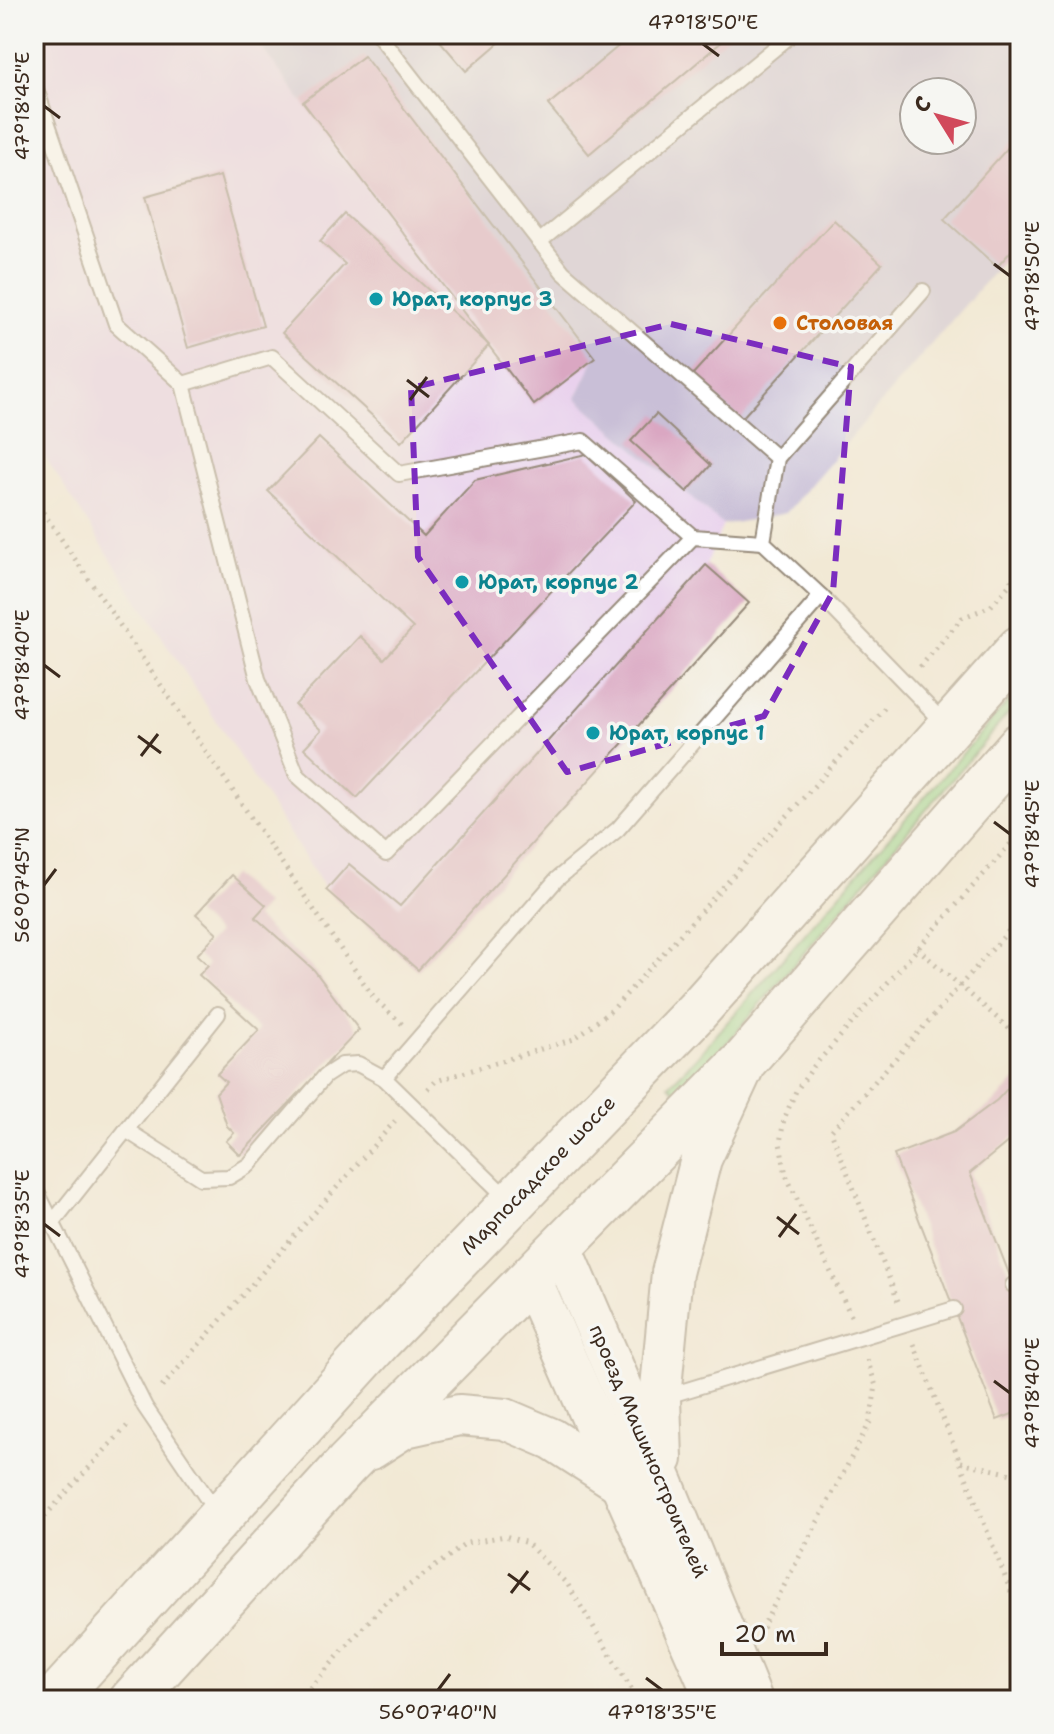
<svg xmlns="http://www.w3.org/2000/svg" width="1054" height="1734" font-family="'Shantell Sans',sans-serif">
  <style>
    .built { fill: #e9d1ed }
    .industrial { fill: #c9bfd7; fill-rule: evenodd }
    .green { fill: #97d68c; stroke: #698055; stroke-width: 2 }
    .building { fill: #daa7c2 }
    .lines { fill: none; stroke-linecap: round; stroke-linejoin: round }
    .lane-casing { stroke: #968a7a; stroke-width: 18 }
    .secondary-casing { stroke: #968a7a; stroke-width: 44 }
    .primary-casing { stroke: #968a7a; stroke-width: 48 }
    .path { stroke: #968a7a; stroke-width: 5; stroke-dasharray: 2 6; stroke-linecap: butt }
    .lane { stroke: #fff; stroke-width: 14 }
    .secondary { stroke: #fff; stroke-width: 40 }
    .primary { stroke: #fff; stroke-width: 44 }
    .marked { fill: none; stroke: #7b2cbf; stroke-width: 6; stroke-dasharray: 16 10; stroke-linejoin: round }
    .ticks { fill: none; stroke: #3b2a1e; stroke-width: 3 }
    .culture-dot { fill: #0f9aa8; stroke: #f6f6f2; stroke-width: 3 }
    .food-dot { fill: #e8710a; stroke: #f6f6f2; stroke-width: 3 }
    .labels { text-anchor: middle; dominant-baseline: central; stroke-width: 7; stroke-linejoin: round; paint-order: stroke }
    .culture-label { font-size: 20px; font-weight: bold; fill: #0d838f; stroke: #f6f6f2; text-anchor: start }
    .food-label { font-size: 20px; font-weight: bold; fill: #c56008; stroke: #f6f6f2; text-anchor: start }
    .street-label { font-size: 20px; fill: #3b2a1e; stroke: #f6f6f2 }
    .neatline { fill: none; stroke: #3b2a1e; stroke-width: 3 }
    .ticks-label { font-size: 20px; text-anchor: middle; fill: #3b2a1e }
  </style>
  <rect width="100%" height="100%" fill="#f6f6f2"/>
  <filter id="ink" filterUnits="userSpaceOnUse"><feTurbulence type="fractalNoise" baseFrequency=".0125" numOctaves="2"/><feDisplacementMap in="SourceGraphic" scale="16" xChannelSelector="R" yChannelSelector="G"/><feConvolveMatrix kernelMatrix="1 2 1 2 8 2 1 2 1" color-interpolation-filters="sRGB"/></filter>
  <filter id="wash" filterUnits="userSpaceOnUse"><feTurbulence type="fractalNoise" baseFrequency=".006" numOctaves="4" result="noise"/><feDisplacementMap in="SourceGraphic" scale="32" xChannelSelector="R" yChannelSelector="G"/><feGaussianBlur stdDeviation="1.8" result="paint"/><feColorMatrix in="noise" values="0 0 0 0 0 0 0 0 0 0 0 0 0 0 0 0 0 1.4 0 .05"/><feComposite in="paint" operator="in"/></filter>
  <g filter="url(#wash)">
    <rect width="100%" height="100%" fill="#f2e9d5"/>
    <!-- built -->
    <path class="built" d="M34,34H251L534,404L595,358L576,398L723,525L706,565L400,906L350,864L326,890L34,440Z"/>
    <!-- industrial -->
    <path class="industrial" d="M251,34H1020V241L786,513L723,525L576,398L595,358L364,56L303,102ZM914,92H962V140H914Z"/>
    <!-- green -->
    <path class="green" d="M1020,688V700L681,1097L669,1085L696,1058Z"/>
    <g id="blocks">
      <!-- building -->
      <g class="building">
        <path d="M434,34H509L466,71Z"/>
        <path d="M633,34H731L589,154L548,105Z"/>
        <path d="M364,56L595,358L534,405L303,102Z"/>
        <path d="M1020,134V241L997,267L944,219Z"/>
        <path d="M220,176L263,326L188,348L145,197Z"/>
        <path d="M345,214L489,345L401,442L282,333L345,264L320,241Z"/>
        <path d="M834,220L882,264L741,419L692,375Z"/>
        <path d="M656,414L711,465L687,492L631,441Z"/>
        <path d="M319,438L424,536L475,480L586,454L636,501L357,798L304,748L321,730L295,705L360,636L384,659L413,628L268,491Z"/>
        <path d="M706,565L749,603L418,970L326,890L349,864L400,906Z"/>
        <path d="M232,875L266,905L255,917L314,970L359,1030L240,1155L226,1141L234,1133L227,1126L216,1093L226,1082L217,1074L259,1030L199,975L208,965L197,955L217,933L196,914Z"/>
        <path d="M1020,1075V1132L970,1173L1020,1302V1411L997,1420L894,1155L954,1132L997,1100Z"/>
      </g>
    </g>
  </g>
  <g filter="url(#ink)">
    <use href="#blocks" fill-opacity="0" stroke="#968a7a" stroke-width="2"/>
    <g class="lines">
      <defs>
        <g id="lane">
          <path d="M378,34L563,272L777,458"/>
          <path d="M34,83L116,324L183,384L258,679L297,775L386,854L693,537L763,542"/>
          <path d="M539,242L792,34"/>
          <path d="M923,291L777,458L763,542L821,596L945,724"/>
          <path d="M183,384L272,357L399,474L583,441L693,537"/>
          <path d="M126,1130L201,1178L229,1177L249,1165L325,1076L342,1065L358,1064L384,1078"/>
          <path d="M34,1186L145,1407L217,1513"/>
          <path d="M510,1201L384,1078L557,879L618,829L821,596"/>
          <path d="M53,1222L218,1014"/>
          <path d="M1013,1285L1020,1284"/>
          <path d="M664,1397L954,1309"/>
        </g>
        <g id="secondary">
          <path d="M562,1248L663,1483L752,1700"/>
          <path d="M531,1279L716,1700"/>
          <path d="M371,1449L405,1427L459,1415L505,1419L552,1439L622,1484"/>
          <path d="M662,1459L660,1398L672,1273L701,1159L743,1068"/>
        </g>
        <g id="primary">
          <path d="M54,1700L381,1339L697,1011L1020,648"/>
          <path d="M132,1700L347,1464L746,1059L1020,745"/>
        </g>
      </defs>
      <!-- lane casing -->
      <use href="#lane" class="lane-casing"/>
      <!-- secondary casing -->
      <use href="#secondary" class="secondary-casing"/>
      <!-- primary casing -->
      <use href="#primary" class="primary-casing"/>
      <!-- path -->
      <g class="path">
        <path d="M34,499L374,998L402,1024"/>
        <path d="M920,667L962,618L991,606L1011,583L1020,556"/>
        <path d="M917,948L1020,1038"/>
        <path d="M428,1089L436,1081L574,1039L613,1009L888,704"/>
        <path d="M898,1301L831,1131L1020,918"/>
        <path d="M851,1316L786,1175L780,1143L784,1119L796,1091L814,1066L1020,833"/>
        <path d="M914,1344L1020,1615"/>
        <path d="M162,1387L395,1121"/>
        <path d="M961,1462L1020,1476"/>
        <path d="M34,1528L128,1425"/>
        <path d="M764,1629L763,1626L870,1422L876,1386L867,1359"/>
        <path d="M299,1700L385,1603L467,1543L505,1536L527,1543L568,1585L638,1700"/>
        <path d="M1010,1700L1020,1695"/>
      </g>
      <!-- lane -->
      <use href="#lane" class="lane"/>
      <!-- secondary -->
      <use href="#secondary" class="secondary"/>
      <!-- primary -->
      <use href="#primary" class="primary"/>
    </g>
  </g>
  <!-- marked area -->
  <path d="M0 0H1054V1734H0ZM671,324L851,367L833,592L764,716L567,772L418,557L411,388Z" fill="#f2e9d5" fill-opacity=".55" fill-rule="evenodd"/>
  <path class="marked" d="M671,324L851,367L833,592L764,716L567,772L418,557L411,388Z"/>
  <!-- ticks -->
  <path class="ticks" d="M703,44L719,56M44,106L60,118M994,264L1010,276M407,380L429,397M410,400L427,377M44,665L60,677M138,736L161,753M141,756L158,734M994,822L1010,834M44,885L56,869M777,1217L799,1234M44,1224L60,1236M779,1237L796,1214M994,1381L1010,1393M508,1574L530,1590M511,1593L528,1571M646,1678L662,1690M438,1690L450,1674"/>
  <!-- markers -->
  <g class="culture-dot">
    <circle cx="376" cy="299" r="8"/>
    <circle cx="462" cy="582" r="8"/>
    <circle cx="593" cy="733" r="8"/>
  </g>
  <circle class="food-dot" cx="780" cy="323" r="8"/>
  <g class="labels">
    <!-- culture labels -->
    <g class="culture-label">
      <text x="392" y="299">Юрат, корпус 3</text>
      <text x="478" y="582">Юрат, корпус 2</text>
      <text x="609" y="733">Юрат, корпус 1</text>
    </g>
    <!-- food labels -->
    <g class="food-label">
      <text x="796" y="323">Столовая</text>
    </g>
    <!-- street labels -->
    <g class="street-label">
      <text transform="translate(538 1175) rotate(-46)">Марпосадское шоссе</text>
      <text transform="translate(649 1451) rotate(67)">проезд Машиностроителей</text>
    </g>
  </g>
  <!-- margin -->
  <rect width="1054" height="1734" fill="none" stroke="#f6f6f2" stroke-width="88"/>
  <!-- north arrow -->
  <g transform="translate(938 116) rotate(307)"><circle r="38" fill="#f6f6f2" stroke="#aba49d" stroke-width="2"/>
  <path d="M0-6L14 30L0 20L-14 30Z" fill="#d1495b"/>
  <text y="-12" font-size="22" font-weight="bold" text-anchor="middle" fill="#3b2a1e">С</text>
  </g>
  <!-- scale -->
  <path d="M722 1642v12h104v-12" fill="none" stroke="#3b2a1e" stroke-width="4"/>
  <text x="734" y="1642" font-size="24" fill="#3b2a1e" stroke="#f6f6f2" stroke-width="6" paint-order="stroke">20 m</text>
  <rect x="44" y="44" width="966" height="1646" class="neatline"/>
  <g class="ticks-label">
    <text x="703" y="29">47°18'50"E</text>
    <text transform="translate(22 106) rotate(-90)" y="7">47°18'45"E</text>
    <text transform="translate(1032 276) rotate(-90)" y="7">47°18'50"E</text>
    <text transform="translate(22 665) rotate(-90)" y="7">47°18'40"E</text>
    <text transform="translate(1032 834) rotate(-90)" y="7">47°18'45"E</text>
    <text transform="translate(22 885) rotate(-90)" y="7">56°07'45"N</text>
    <text transform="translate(22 1224) rotate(-90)" y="7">47°18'35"E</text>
    <text transform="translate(1032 1393) rotate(-90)" y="7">47°18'40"E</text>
    <text x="438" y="1719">56°07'40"N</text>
    <text x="662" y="1719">47°18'35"E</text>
  </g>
</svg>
